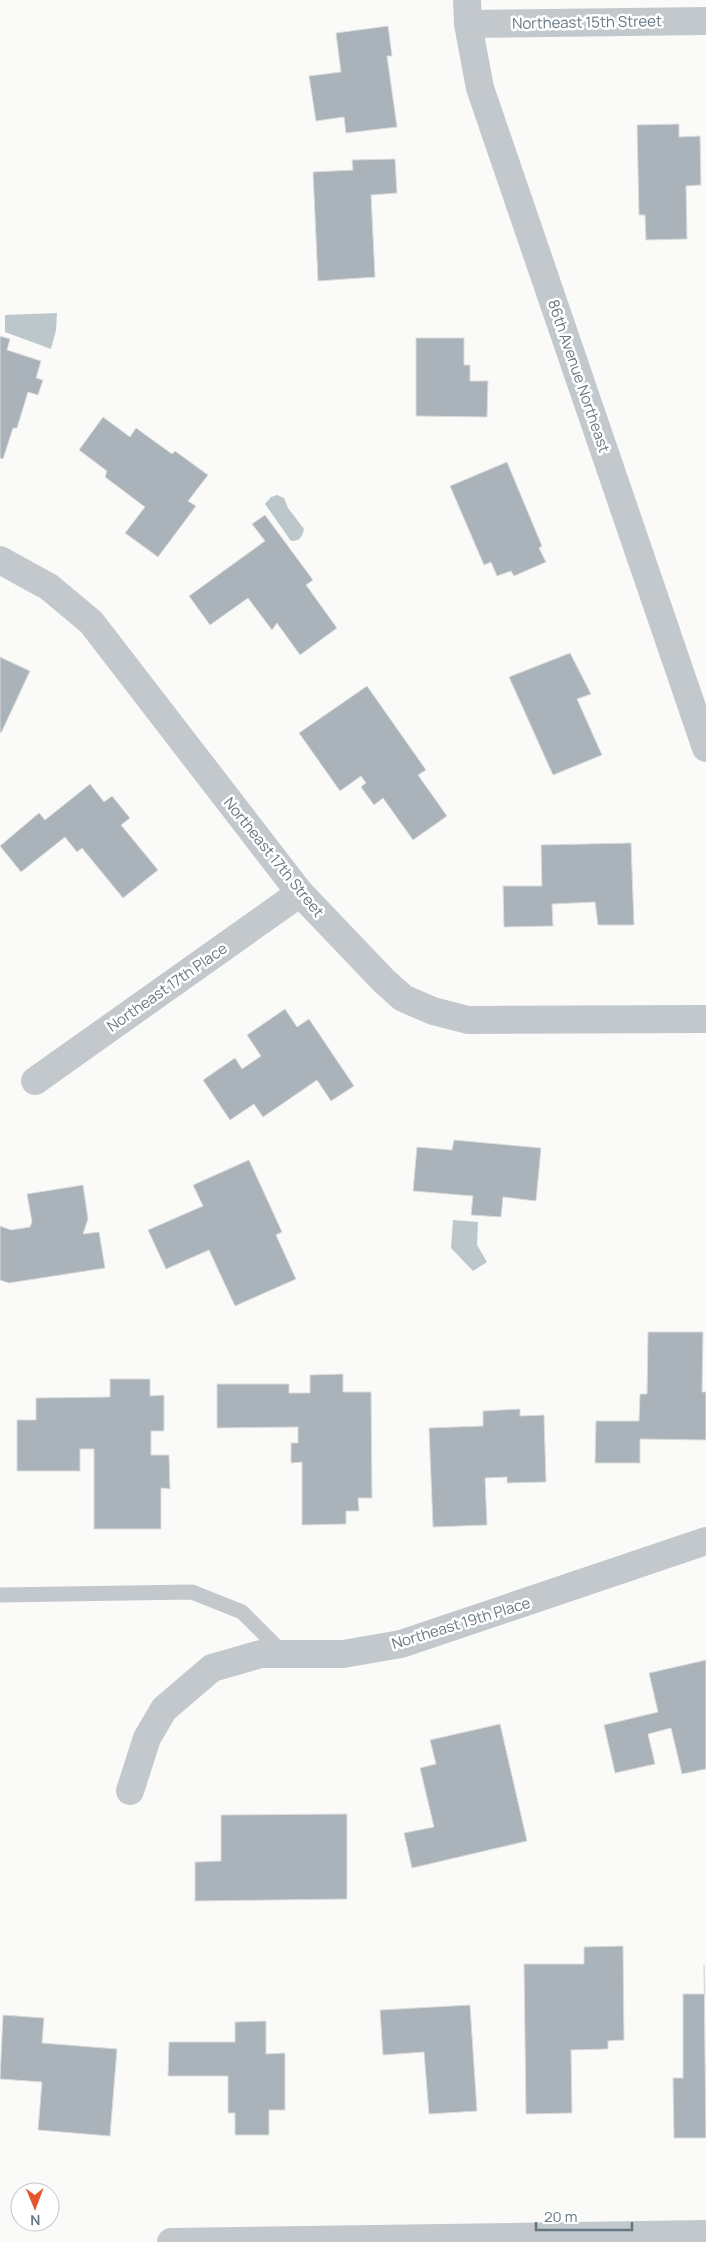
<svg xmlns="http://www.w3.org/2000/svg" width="706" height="2242" font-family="Manrope,sans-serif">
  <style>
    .water { fill: #bbc7cb }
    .building { fill: #aab3b9; stroke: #dcdcda }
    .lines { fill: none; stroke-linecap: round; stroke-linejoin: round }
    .service { stroke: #c3c8cc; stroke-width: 15 }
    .minor { stroke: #c3c8cc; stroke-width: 28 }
    .tertiary { stroke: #c3c8cc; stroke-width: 28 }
    .labels { text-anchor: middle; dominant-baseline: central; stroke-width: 5; stroke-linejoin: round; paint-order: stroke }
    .street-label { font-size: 15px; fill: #657683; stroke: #fff }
  </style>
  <rect width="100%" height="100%" fill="#fafaf8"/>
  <!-- water -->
  <g class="water">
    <path d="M57,313L56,330L51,349L5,332V315Z"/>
    <path d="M277,495L284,498L288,508L304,529C302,537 300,541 291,541L265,504L271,497Z"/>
    <path d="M453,1220L478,1222L477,1245L487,1262L473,1271L451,1248Z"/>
  </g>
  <!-- building -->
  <g class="building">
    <path d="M388,26L392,56H387L397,127L346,133L344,117L316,121L309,76L341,72L336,33Z"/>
    <path d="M679,124V137L700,136L701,185L686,186L687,239L646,240L645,215H639L637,125Z"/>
    <path d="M395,159L397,193L371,195L375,277L318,281L313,172L353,170L352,160Z"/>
    <path d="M0,336L10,339L7,350L41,361L36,378L43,380L38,395L28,392L17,428H13L3,459L0,458Z"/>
    <path d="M416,338H464V365H470V381H488L487,417L416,416Z"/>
    <path d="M103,417L130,437L136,428L172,454L175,451L208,475L188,501L196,506L158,557L125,533L145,507L105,477L107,471L79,450Z"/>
    <path d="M507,462L542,546L539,548L546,562L514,576L511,571L497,576L491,562L484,565L450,486Z"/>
    <path d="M265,515L313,580L306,585L337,628L300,655L277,623L272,630L248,598L210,625L189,596L265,541L252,524Z"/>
    <path d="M570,653L591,694L577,699L602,755L553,775L509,677Z"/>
    <path d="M0,657L30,671L1,733L0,732Z"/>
    <path d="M367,686L426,770L418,775L447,816L413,840L383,798L374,805L361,787L366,783L361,776L340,791L299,733Z"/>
    <path d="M90,784L104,802L112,796L130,818L121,825L158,870L123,898L82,848L77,852L65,837L21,872L0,846L39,813L45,820Z"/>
    <path d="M631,843L634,925H598L595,902L552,904L553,926L504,927L503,886H542L541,845Z"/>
    <path d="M285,1009L297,1027L309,1019L354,1086L331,1101L317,1080L263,1117L254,1104L230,1120L203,1080L235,1058L242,1069L261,1056L247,1035Z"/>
    <path d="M454,1140L541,1148L536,1201L503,1197L501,1217L471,1215L473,1196L413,1191L417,1147L452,1150Z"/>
    <path d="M249,1160L282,1232L276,1235L296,1279L235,1306L209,1250L166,1269L148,1230L203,1206L193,1185Z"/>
    <path d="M83,1185L88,1219L83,1234L99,1232L105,1268L9,1283L0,1280V1226L11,1230L30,1227L32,1222L27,1194Z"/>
    <path d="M648,1332H703L702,1392H706V1440L640,1439V1463H595L596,1421H639L640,1394H647Z"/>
    <path d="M343,1374V1392H371L372,1498H358L359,1511H346V1524L302,1525V1462L291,1463V1443H298V1427L217,1428V1384H289V1393H310V1375Z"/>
    <path d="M110,1379H150V1396L164,1395V1431H151V1455H169L170,1489L161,1488V1529H94V1449H80V1471H17V1420H36V1398L110,1397Z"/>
    <path d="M520,1409V1416L544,1415L546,1482L507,1483V1477L485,1478L487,1525L433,1527L429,1428L483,1426V1411Z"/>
    <path d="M706,1660V1769L682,1774L671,1728L648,1734L655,1764L615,1773L604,1725L658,1712L649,1673Z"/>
    <path d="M500,1724L527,1841L412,1868L404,1833L434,1827L420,1768L436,1764L430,1740Z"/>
    <path d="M347,1814V1899L195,1901V1862L221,1861V1815Z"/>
    <path d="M623,1946L624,2040L608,2041V2049L571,2050L572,2113L526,2114L524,1964H584V1947Z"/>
    <path d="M704,1965L706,2138H674L673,2078H683V1994H705Z"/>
    <path d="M470,2005L477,2111L429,2114L424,2052L383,2055L380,2010Z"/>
    <path d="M3,2015L44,2018L42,2043L117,2049L110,2136L38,2130L42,2082L0,2079Z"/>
    <path d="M266,2021V2054L285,2053V2110H269V2135H235V2113H228V2076H168L169,2042H235V2022Z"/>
  </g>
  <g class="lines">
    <!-- service -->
    <path class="service" d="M0,1595L192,1592L242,1612L284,1654"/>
    <!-- minor -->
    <g class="minor">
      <path d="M467,0L468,24L480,88L706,748"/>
      <path d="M468,24L706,21"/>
      <path d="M0,560L49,587L91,622L300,893L384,981L403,998L433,1011L468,1020L706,1019"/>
      <path d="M35,1081L300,893"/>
      <path d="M130,1791L147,1738L164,1709L212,1668L261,1654H343L401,1644L706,1541"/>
    </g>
    <!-- tertiary -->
    <path class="tertiary" d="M171,2242L706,2234"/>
  </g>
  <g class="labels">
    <!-- street labels -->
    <g class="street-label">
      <text transform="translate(587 22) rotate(-1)">Northeast 15th Street</text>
      <text transform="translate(579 376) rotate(71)">86th Avenue Northeast</text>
      <text transform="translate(274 857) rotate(51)">Northeast 17th Street</text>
      <text transform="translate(167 987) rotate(-35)">Northeast 17th Place</text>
      <text transform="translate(461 1623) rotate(-17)">Northeast 19th Place</text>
    </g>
  </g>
  <!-- north arrow -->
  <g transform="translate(35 2207) rotate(179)"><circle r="24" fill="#ffffff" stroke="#c1c8cd"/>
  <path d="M0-4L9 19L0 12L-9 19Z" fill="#e4572e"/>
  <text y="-8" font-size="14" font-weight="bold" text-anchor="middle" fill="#657683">N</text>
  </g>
  <!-- scale -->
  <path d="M536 2222v8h96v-8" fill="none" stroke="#657683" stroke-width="2.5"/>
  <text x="544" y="2222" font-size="15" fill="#657683" stroke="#ffffff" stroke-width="4" paint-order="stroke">20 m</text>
</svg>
